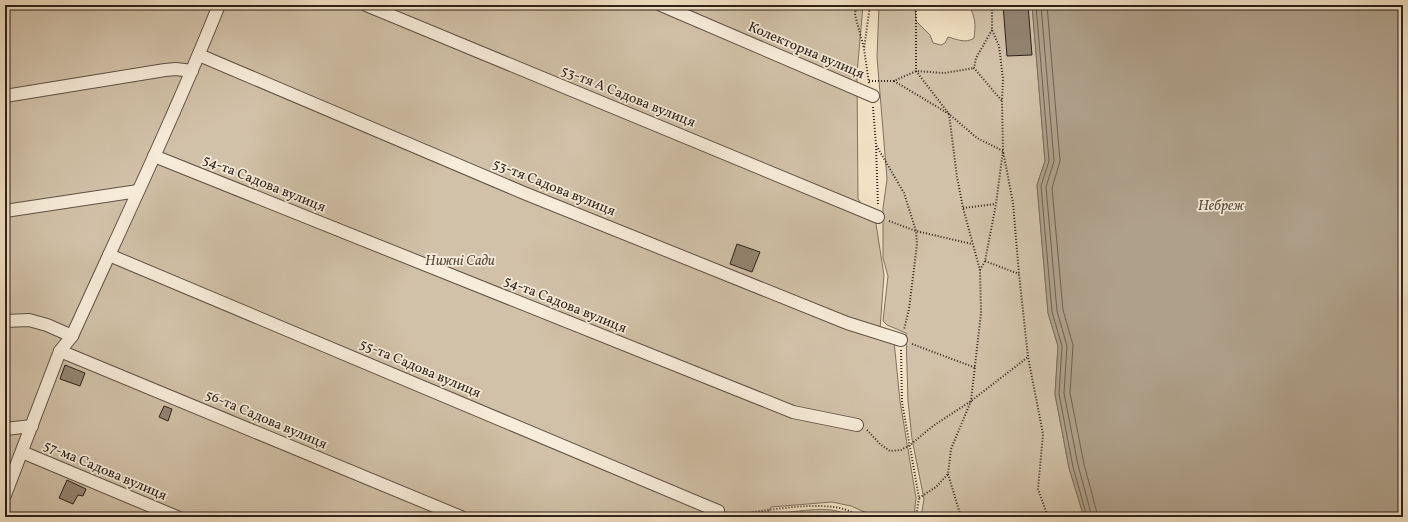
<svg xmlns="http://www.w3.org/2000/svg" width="1408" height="522" font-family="Vollkorn,serif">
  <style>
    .green { fill: #d1c1a8; stroke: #7f7260 }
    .water { fill: #afa08a; stroke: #7b6e5c }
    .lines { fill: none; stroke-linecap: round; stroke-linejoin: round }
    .shore { stroke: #6e6151; stroke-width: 1 }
    .building { fill: #938572; stroke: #2d2218 }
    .minor-casing { stroke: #5e5243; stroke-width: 14 }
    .path { stroke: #2d2218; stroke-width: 2; stroke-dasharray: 1 2; stroke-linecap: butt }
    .minor { stroke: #f7ecd9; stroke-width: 12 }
    .labels { text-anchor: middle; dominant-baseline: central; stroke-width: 3.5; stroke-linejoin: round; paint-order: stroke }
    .street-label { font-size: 14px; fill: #2d2218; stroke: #f7ecd9 }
    .park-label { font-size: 14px; font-style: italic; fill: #564a3c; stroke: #f7ecd9 }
    .water-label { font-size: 15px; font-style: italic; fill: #5a4e40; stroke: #f7ecd9 }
  </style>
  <rect width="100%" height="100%" fill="#f2e1c5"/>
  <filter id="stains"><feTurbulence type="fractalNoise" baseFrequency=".005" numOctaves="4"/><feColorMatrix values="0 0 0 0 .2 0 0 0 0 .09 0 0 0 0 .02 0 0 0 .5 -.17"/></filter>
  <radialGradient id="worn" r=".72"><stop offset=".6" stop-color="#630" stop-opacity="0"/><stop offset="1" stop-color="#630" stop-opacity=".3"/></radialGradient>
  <!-- green -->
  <g class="green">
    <path d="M5,5H863L857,74L858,199L876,224L884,275L880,329L894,341L900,401L916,498L914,517H876L851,506L832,502L771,507L767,514C790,514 831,502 850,517H5Z"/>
    <path d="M879,5H915L916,21L930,35L933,43L941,45L945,43L948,37C956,39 966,44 974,38C976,23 975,18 969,5H1032L1045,161L1037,185L1048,313L1058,346L1055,394L1069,468L1084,517H921L924,499L912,439L908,401L906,333L887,325L883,321L888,276L883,258V208L887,179L877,57Z"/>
  </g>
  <!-- water -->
  <path class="water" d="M1032,5H1403V517H1084L1069,468L1055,394L1058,346L1048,313L1037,185L1045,161Z"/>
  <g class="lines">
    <!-- shore -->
    <g class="shore">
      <path d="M1036,5L1049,161L1041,186L1052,312L1062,346L1059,394L1073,467L1087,517"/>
      <path d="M1041,5L1054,161L1046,187L1057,311L1067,346L1064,393L1078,465L1092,517"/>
      <path d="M1047,5L1060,161L1052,188L1063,310L1073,345L1070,393L1084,464L1098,517"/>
    </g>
  </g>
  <!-- building -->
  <g class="building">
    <path d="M1003,5H1028L1032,55L1007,56Z"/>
    <path d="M737,244L760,252L752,272L730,264Z"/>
    <path d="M65,365L85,373L80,386L60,379Z"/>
    <path d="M164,406L172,409L168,421L159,417Z"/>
    <path d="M67,480L86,489L83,496L78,495L73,504L59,498Z"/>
  </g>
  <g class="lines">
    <defs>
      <g id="minor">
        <path d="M366,5L878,217"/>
        <path d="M661,5L873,96"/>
        <path d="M199,55L524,193L847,323L901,340"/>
        <path d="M5,96L165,70L176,69L192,71"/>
        <path d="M154,156L793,412L857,425"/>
        <path d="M5,211L138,191"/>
        <path d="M109,255L701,504L718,511L717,517"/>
        <path d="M5,321L29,320L47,325L72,336"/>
        <path d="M60,351L461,517"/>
        <path d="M5,429L32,426"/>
        <path d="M22,452L177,517"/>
        <path d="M5,495L60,351L72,336C122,226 174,117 219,5"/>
      </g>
    </defs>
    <!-- minor casing -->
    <use href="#minor" class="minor-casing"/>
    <!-- path -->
    <g class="path">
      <path d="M856,5L855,15L864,48"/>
      <path d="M916,5V71L949,114L957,177L963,208L980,270L981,313L971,401L951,449L948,474L936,487L919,498"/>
      <path d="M992,30L976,58L974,68L1002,101"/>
      <path d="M869,81H894L916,71L944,73L974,68"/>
      <path d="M894,81L949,114L977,138L1003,151L1013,203L1019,274L1028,357L1043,434L1038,489L1048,517"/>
      <path d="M869,83L864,49L870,5"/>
      <path d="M873,107L876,145L904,193L916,231L917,244L909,309L904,330"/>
      <path d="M876,146L878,205"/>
      <path d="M963,208L995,204"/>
      <path d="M889,221L916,231L972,244"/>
      <path d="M985,261L1019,274"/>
      <path d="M980,270L985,261L996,204L1003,151L1002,101L1003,79L999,46L992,30V5"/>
      <path d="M912,344L976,368"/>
      <path d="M901,350L902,402L919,498L916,517"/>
      <path d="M867,430L880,444L890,451L901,450L910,445L933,426L971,401L1028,357"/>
      <path d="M948,474L961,517"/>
      <path d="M729,514L733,515C764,511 804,503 834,507C844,508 854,513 863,517"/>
    </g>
    <!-- minor -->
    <use href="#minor" class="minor"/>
  </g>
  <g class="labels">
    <!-- street labels -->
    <g class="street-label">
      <text transform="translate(806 51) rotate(23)">Колекторна вулиця</text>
      <text transform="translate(628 97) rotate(22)">53-тя А Садова вулиця</text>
      <text transform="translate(264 184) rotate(22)">54-та Садова вулиця</text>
      <text transform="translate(554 188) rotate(22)">53-тя Садова вулиця</text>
      <text transform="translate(565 305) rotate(22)">54-та Садова вулиця</text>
      <text transform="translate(420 369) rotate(23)">55-та Садова вулиця</text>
      <text transform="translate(266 420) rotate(23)">56-та Садова вулиця</text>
      <text transform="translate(105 471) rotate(23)">57-ма Садова вулиця</text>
    </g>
    <!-- park labels -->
    <g class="park-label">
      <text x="460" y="261">Нижні Сади</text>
    </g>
    <!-- water labels -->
    <g class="water-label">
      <text x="1221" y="206">Небреж</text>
    </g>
  </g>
  <!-- margin -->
  <rect width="1408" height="522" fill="none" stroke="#f2e1c5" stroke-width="20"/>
  <rect x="6" y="6" width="1396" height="510" fill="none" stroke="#2d2218" stroke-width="2"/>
  <rect x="10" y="10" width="1388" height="502" fill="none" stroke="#2d2218"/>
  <rect width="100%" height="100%" filter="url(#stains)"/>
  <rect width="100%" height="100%" fill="url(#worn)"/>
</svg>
